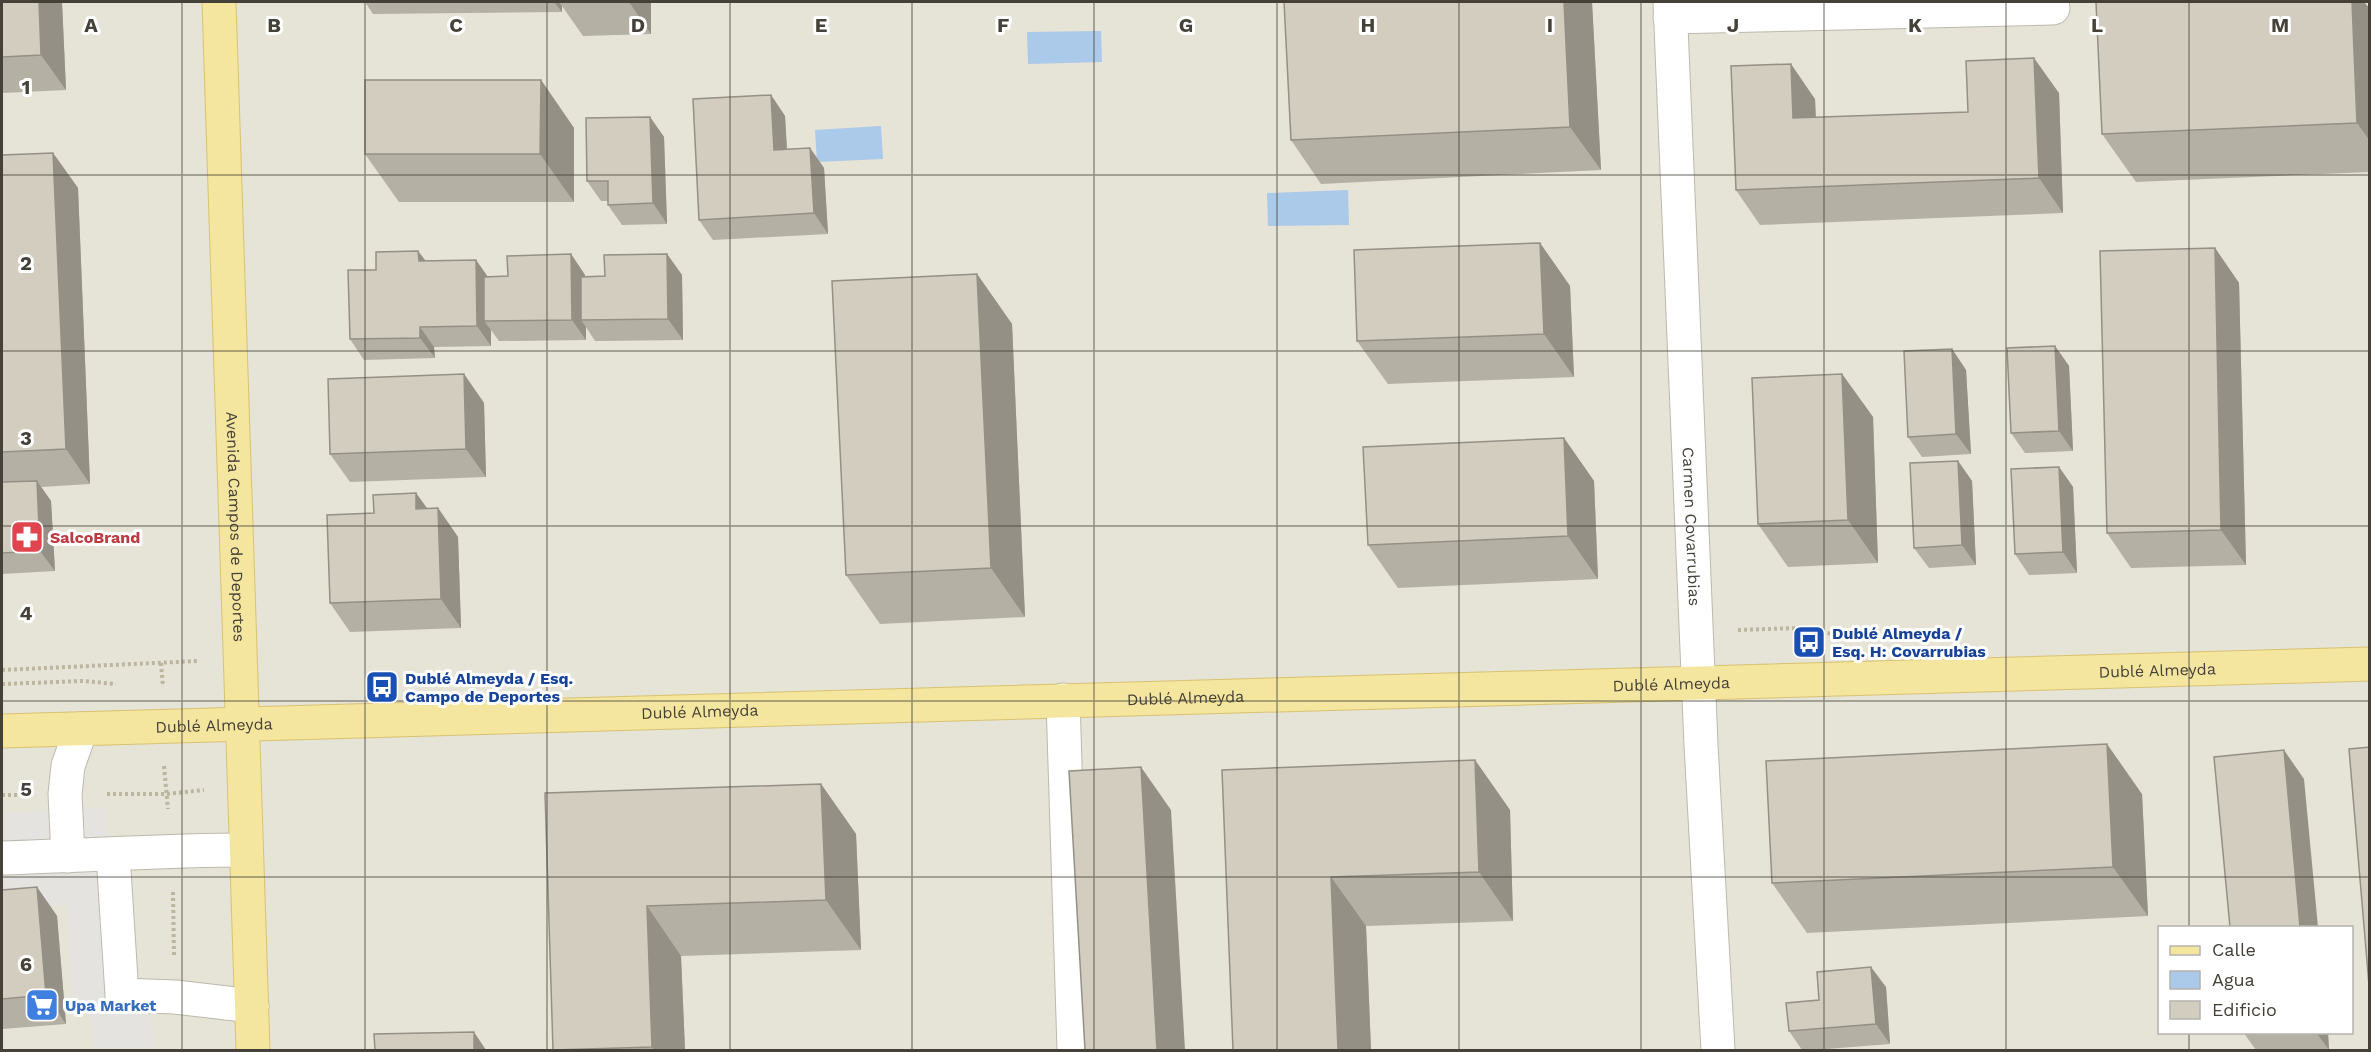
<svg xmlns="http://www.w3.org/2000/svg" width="2371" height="1052" font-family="'Work Sans',sans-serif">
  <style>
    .residential { fill: #e6e3d7; fill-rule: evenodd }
    .parking { fill: #e4e3e0 }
    .water { fill: #abc9e9 }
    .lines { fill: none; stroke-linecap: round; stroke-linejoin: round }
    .minor-casing { stroke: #bdb9ac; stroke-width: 35 }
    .major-casing { stroke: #d8c371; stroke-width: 35 }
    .path { stroke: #bdb69e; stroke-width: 4; stroke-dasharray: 3 3; stroke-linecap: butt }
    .minor { stroke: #fff; stroke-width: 33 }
    .major { stroke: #f4e59f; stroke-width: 33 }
    .wall { fill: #b5b0a4 }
    .shaded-wall { fill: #949086 }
    .building { fill: #d3cdbf; stroke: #949086; stroke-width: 1.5 }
    .grid { fill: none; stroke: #454138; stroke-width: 1.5; stroke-opacity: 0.55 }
    .labels { text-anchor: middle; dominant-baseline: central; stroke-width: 6; stroke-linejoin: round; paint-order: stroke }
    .street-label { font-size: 16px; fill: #454138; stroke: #fff }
    .health-label { font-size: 16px; font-weight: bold; fill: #be3a42; stroke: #fff; text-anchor: start }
    .transit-label { font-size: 16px; font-weight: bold; fill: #164399; stroke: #fff; text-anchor: start }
    .shop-label { font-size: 16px; font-weight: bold; fill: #366cbe; stroke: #fff; text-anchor: start }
    .grid-label { font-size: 20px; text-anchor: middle; font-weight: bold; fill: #454138; stroke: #fff; stroke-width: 6; stroke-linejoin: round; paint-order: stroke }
  </style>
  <rect width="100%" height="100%" fill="#f2f0e8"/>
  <!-- residential -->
  <path class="residential" d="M2,2H2369V1050H2ZM2160,928H2352V1032H2160Z"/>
  <!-- parking -->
  <path class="parking" d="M105,808L107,833L123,845L131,968L150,986L154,1050H94L92,1018L72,999L67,905L2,908V813Z"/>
  <!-- water -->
  <g class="water">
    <path d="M1101,31L1102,62L1028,64L1027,32Z"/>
    <path d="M881,126L883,159L817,162L815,130Z"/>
    <path d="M1348,190L1349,225L1268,226L1267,193Z"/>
  </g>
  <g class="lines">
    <defs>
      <g id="minor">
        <path id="s1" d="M1670,2L1701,745L1718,1050"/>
        <path d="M1670,17L2053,8"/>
        <path d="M1063,700L1074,1050"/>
        <path d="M113,855L122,995L175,997L252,1006"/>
        <path d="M68,856L65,794L68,766L81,729"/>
        <path d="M2,858C83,856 164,850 246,850"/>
      </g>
      <g id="major">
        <path id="s2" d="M219,2L253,1050"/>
        <path id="s3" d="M2,731L2370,664"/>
      </g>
    </defs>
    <!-- minor casing -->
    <use href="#minor" class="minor-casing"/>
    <!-- major casing -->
    <use href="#major" class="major-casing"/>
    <!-- path -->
    <g class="path">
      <path d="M1738,630L1799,628L1838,635"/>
      <path d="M161,663L163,687"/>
      <path d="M2,670L198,661"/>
      <path d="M2,684L83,681L116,684"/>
      <path d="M164,766L168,809"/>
      <path d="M107,794H166L204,790"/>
      <path d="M2,795H25"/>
      <path d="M173,892L174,956"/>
    </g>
    <!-- minor -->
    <use href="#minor" class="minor"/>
    <!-- major -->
    <use href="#major" class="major"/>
  </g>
  <!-- wall -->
  <g class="wall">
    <path d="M2,2H62L66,90L2,93Z"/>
    <path d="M365,2H651V34L583,36L562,6V12L373,14Z"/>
    <path d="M1592,2L1601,170L1321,184L1291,140Z"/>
    <path d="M2096,2H2364L2370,9V172L2136,182L2102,134Z"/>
    <path d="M541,80L574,128V202H399L365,154Z"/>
    <path d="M2059,93L2063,213L1760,225L1736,190L1815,99L1816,117L1968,112Z"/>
    <path d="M771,95L785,116L787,149L810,148L824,168L828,234L713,240L699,220Z"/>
    <path d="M650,117L664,137L667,224L622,225L608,205V201H601L587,181Z"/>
    <path d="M53,153L78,188L90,484L41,487L51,501L55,571L2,574V155Z"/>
    <path d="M1540,243L1570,286L1574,377L1388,384L1357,341Z"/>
    <path d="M2215,248L2239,283L2246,565L2131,568L2107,533Z"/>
    <path d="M418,251L426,261L476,260L488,277L508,276L571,254L585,275V277L605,276L667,254L682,275L683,340L595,341L586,327V340L499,341L491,330V346L434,347L435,358L364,360L350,339L376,270Z"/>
    <path d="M977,274L1012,324L1025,617L880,624L846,575Z"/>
    <path d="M2055,346L2069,366L2073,451L2025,453L2011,433Z"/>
    <path d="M1952,349L1966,370L1971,454L1922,457L1908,437Z"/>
    <path d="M464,374L484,403L486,477L350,482L330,454Z"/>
    <path d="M1842,374L1873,417L1878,563L1788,567L1758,524Z"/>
    <path d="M1564,438L1594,481L1598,579L1398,588L1368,545Z"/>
    <path d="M1958,461L1972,481L1976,565L1929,568L1914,548Z"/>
    <path d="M2059,467L2073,487L2077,573L2029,575L2015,554Z"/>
    <path d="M416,493L427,508H438L458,537L461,628L350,632L330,603L374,513Z"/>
    <path d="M1475,760L1510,810L1513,921L1366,926L1371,1050H1233L1222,770Z"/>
    <path d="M821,784L856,834L861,950L681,956L685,1050H553L545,793Z"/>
    <path d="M2142,794L2148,916L1807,933L1772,883Z"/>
    <path d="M37,887L57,916L66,1024L2,1029V890Z"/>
    <path d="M1886,987L1890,1044L1814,1050H1802L1789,1031L1819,1000Z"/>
    <path d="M2243,1032H2328L2329,1050H2256Z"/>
  </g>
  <!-- shaded-wall -->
  <g class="shaded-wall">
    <path d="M39,2H62L66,90L41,55Z"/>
    <path d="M554,2H559L562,6V12Z"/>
    <path d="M629,2H651V34Z"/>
    <path d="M1564,2H1592L1601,170L1570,127Z"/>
    <path d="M2352,2H2364L2370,9V141L2357,123Z"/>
    <path d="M2034,58L2059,93L2063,213L2039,178Z"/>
    <path d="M1791,64L1815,99L1817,153L1793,118Z"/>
    <path d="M541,80L574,128V202L540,154Z"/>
    <path d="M771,95L785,116L788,170L774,150Z"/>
    <path d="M650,117L664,137L667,224L653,203Z"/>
    <path d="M810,148L824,168L828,234L814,213Z"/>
    <path d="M53,153L78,188L90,484L66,449Z"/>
    <path d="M1540,243L1570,286L1574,377L1544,334Z"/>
    <path d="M2215,248L2239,283L2246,565L2221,530Z"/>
    <path d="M418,251L433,271L419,261Z"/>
    <path d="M571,254L585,275V320H581L586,327V340L572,320Z"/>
    <path d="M667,254L682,275L683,340L668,319Z"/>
    <path d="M476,260L490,280L484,321L491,330V346L477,326Z"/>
    <path d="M977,274L1012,324L1025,617L991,568Z"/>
    <path d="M420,327L434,347L435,358L420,338Z"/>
    <path d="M2055,346L2069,366L2073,451L2059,431Z"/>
    <path d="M1952,349L1966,370L1971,454L1956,434Z"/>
    <path d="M464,374L484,403L486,477L466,449Z"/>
    <path d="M1842,374L1873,417L1878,563L1848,520Z"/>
    <path d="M1564,438L1594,481L1598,579L1568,536Z"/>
    <path d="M1958,461L1972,481L1976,565L1962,545Z"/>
    <path d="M2059,467L2073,487L2077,573L2063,552Z"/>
    <path d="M37,481L51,501L55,571L40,551Z"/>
    <path d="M416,493L436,521L416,509Z"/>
    <path d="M438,508L458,537L461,628L441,599Z"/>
    <path d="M2107,744L2142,794L2148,916L2113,867Z"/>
    <path d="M2284,750L2304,779L2318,927H2300Z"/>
    <path d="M1475,760L1510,810L1513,921L1479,872Z"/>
    <path d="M1141,767L1171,810L1185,1050H1157Z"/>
    <path d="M821,784L856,834L861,950L826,900Z"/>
    <path d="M1331,877L1366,926L1371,1050H1338Z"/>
    <path d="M37,887L57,916L66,1024L46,995Z"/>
    <path d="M647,906L681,956L685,1050H654L652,1047Z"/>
    <path d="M1871,967L1886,987L1890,1044L1876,1024Z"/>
    <path d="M474,1032L486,1050H474Z"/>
    <path d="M2316,1032H2328L2329,1050Z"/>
  </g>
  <!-- building -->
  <g class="building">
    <path d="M2,2H39L41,55L2,57Z"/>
    <path d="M1284,2H1564L1570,127L1291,140Z"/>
    <path d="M2096,2H2352L2357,123L2102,134Z"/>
    <path d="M2034,58L2039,178L1736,190L1731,66L1791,64L1793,118L1968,112L1966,61Z"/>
    <path d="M365,80H541L540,154H365Z"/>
    <path d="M771,95L774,150L810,148L814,213L699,220L693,99Z"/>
    <path d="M650,117L653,203L608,205V181H587L586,118Z"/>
    <path d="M53,153L66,449L2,452V155Z"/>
    <path d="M1540,243L1544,334L1357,341L1354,250Z"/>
    <path d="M2215,248L2221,530L2107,533L2100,251Z"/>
    <path d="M418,251L419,261L476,260L477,326L420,327V338L350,339L348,270H376V252Z"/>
    <path d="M571,254L572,320L484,321V277L508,276L507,256Z"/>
    <path d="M667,254L668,319L581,320V277L605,276L604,255Z"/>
    <path d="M977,274L991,568L846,575L832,281Z"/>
    <path d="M2055,346L2059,431L2011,433L2007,348Z"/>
    <path d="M1952,349L1956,434L1908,437L1904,351Z"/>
    <path d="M464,374L466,449L330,454L328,379Z"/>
    <path d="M1842,374L1848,520L1758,524L1752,378Z"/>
    <path d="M1564,438L1568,536L1368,545L1363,447Z"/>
    <path d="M1958,461L1962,545L1914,548L1910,463Z"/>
    <path d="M2059,467L2063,552L2015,554L2011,469Z"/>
    <path d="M37,481L40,551L2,553V482Z"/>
    <path d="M416,493V509L438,508L441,599L330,603L327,515L374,513L373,495Z"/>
    <path d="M2107,744L2113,867L1772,883L1766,761Z"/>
    <path d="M2370,747V997L2349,749Z"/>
    <path d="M2284,750L2300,927H2230L2214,757Z"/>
    <path d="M1475,760L1479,872L1331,877L1338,1050H1233L1222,770Z"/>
    <path d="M1141,767L1157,1050H1085L1069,771Z"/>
    <path d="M821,784L826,900L647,906L652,1047L553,1050L545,793Z"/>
    <path d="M37,887L46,995L2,999V890Z"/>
    <path d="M1871,967L1876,1024L1789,1031L1786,1003L1819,1000L1817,972Z"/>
    <path d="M474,1032V1050H375L374,1034Z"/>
  </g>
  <!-- grid -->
  <path class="grid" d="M182,2V1050M365,2V1050M547,2V1050M730,2V1050M912,2V1050M1094,2V1050M1277,2V1050M1459,2V1050M1641,2V1050M1824,2V1050M2006,2V1050M2189,2V928M2,175H2370M2,351H2370M2,526H2370M2,701H2370M2,877H2370M2189,1032V1050"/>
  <!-- icons -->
  <defs>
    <symbol id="pharmacy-square" viewBox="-11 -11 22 22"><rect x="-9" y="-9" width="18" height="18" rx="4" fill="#e0444e" stroke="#fff"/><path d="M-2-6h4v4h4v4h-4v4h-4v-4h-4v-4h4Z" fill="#fff"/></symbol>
    <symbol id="bus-square" viewBox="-11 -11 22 22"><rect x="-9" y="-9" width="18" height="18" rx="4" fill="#1a4fb4" stroke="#fff"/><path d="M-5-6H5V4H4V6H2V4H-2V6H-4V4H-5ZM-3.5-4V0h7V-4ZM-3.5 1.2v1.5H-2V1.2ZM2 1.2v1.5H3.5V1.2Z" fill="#fff"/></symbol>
    <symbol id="supermarket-square" viewBox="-11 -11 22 22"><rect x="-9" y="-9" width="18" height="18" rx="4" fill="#3f7fe0" stroke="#fff"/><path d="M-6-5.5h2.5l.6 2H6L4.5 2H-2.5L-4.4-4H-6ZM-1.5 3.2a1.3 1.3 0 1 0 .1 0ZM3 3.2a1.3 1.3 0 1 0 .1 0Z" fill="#fff"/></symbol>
  </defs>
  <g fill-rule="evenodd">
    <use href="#pharmacy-square" x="8" y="518" width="38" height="38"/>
    <use href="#bus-square" x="1790" y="623" width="38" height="38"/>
    <use href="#bus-square" x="363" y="668" width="38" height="38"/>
    <use href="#supermarket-square" x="23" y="986" width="38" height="38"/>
  </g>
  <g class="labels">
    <!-- street labels -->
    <g class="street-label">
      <text stroke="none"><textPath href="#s2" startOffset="525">Avenida Campos de Deportes</textPath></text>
      <text stroke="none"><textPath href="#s1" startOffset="525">Carmen Covarrubias</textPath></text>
      <text stroke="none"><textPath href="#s3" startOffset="2156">Dublé Almeyda</textPath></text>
      <text stroke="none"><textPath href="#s3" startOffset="1670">Dublé Almeyda</textPath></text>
      <text stroke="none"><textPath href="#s3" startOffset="1184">Dublé Almeyda</textPath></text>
      <text stroke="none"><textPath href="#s3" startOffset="698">Dublé Almeyda</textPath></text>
      <text stroke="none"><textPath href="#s3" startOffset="212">Dublé Almeyda</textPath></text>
    </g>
    <!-- health labels -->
    <g class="health-label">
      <text x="50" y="537">SalcoBrand</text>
    </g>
    <!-- transit labels -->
    <g class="transit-label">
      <text x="1832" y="633">Dublé Almeyda /<tspan x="1832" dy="18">Esq. H: Covarrubias</tspan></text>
      <text x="405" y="678">Dublé Almeyda / Esq.<tspan x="405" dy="18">Campo de Deportes</tspan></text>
    </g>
    <!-- shop labels -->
    <g class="shop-label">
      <text x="65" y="1005">Upa Market</text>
    </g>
  </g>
  <g class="grid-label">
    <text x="91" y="32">A</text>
    <text x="274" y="32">B</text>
    <text x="456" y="32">C</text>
    <text x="638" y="32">D</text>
    <text x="821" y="32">E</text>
    <text x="1003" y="32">F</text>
    <text x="1186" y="32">G</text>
    <text x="1368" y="32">H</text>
    <text x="1550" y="32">I</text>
    <text x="1733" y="32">J</text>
    <text x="1915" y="32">K</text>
    <text x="2097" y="32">L</text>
    <text x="2280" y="32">M</text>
    <text x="26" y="94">1</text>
    <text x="26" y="270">2</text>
    <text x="26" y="445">3</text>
    <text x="26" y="620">4</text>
    <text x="26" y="796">5</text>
    <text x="26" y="971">6</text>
  </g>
  <!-- border -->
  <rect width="2371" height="1052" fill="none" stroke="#454138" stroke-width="6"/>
  <!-- legend -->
  <rect x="2158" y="926" width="195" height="108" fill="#ffffff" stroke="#b5b3af" stroke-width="1.5"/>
  <rect x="2170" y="946" width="30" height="9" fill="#f4e59f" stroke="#b5b3af" stroke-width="1.5"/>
  <text x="2212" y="956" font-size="18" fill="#454138">Calle</text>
  <rect x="2170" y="971" width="30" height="18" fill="#abc9e9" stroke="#b5b3af" stroke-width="1.5"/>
  <text x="2212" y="986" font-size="18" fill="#454138">Agua</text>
  <rect x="2170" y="1001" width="30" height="18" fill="#d3cdbf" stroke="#b5b3af" stroke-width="1.5"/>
  <text x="2212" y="1016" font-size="18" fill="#454138">Edificio</text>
</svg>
